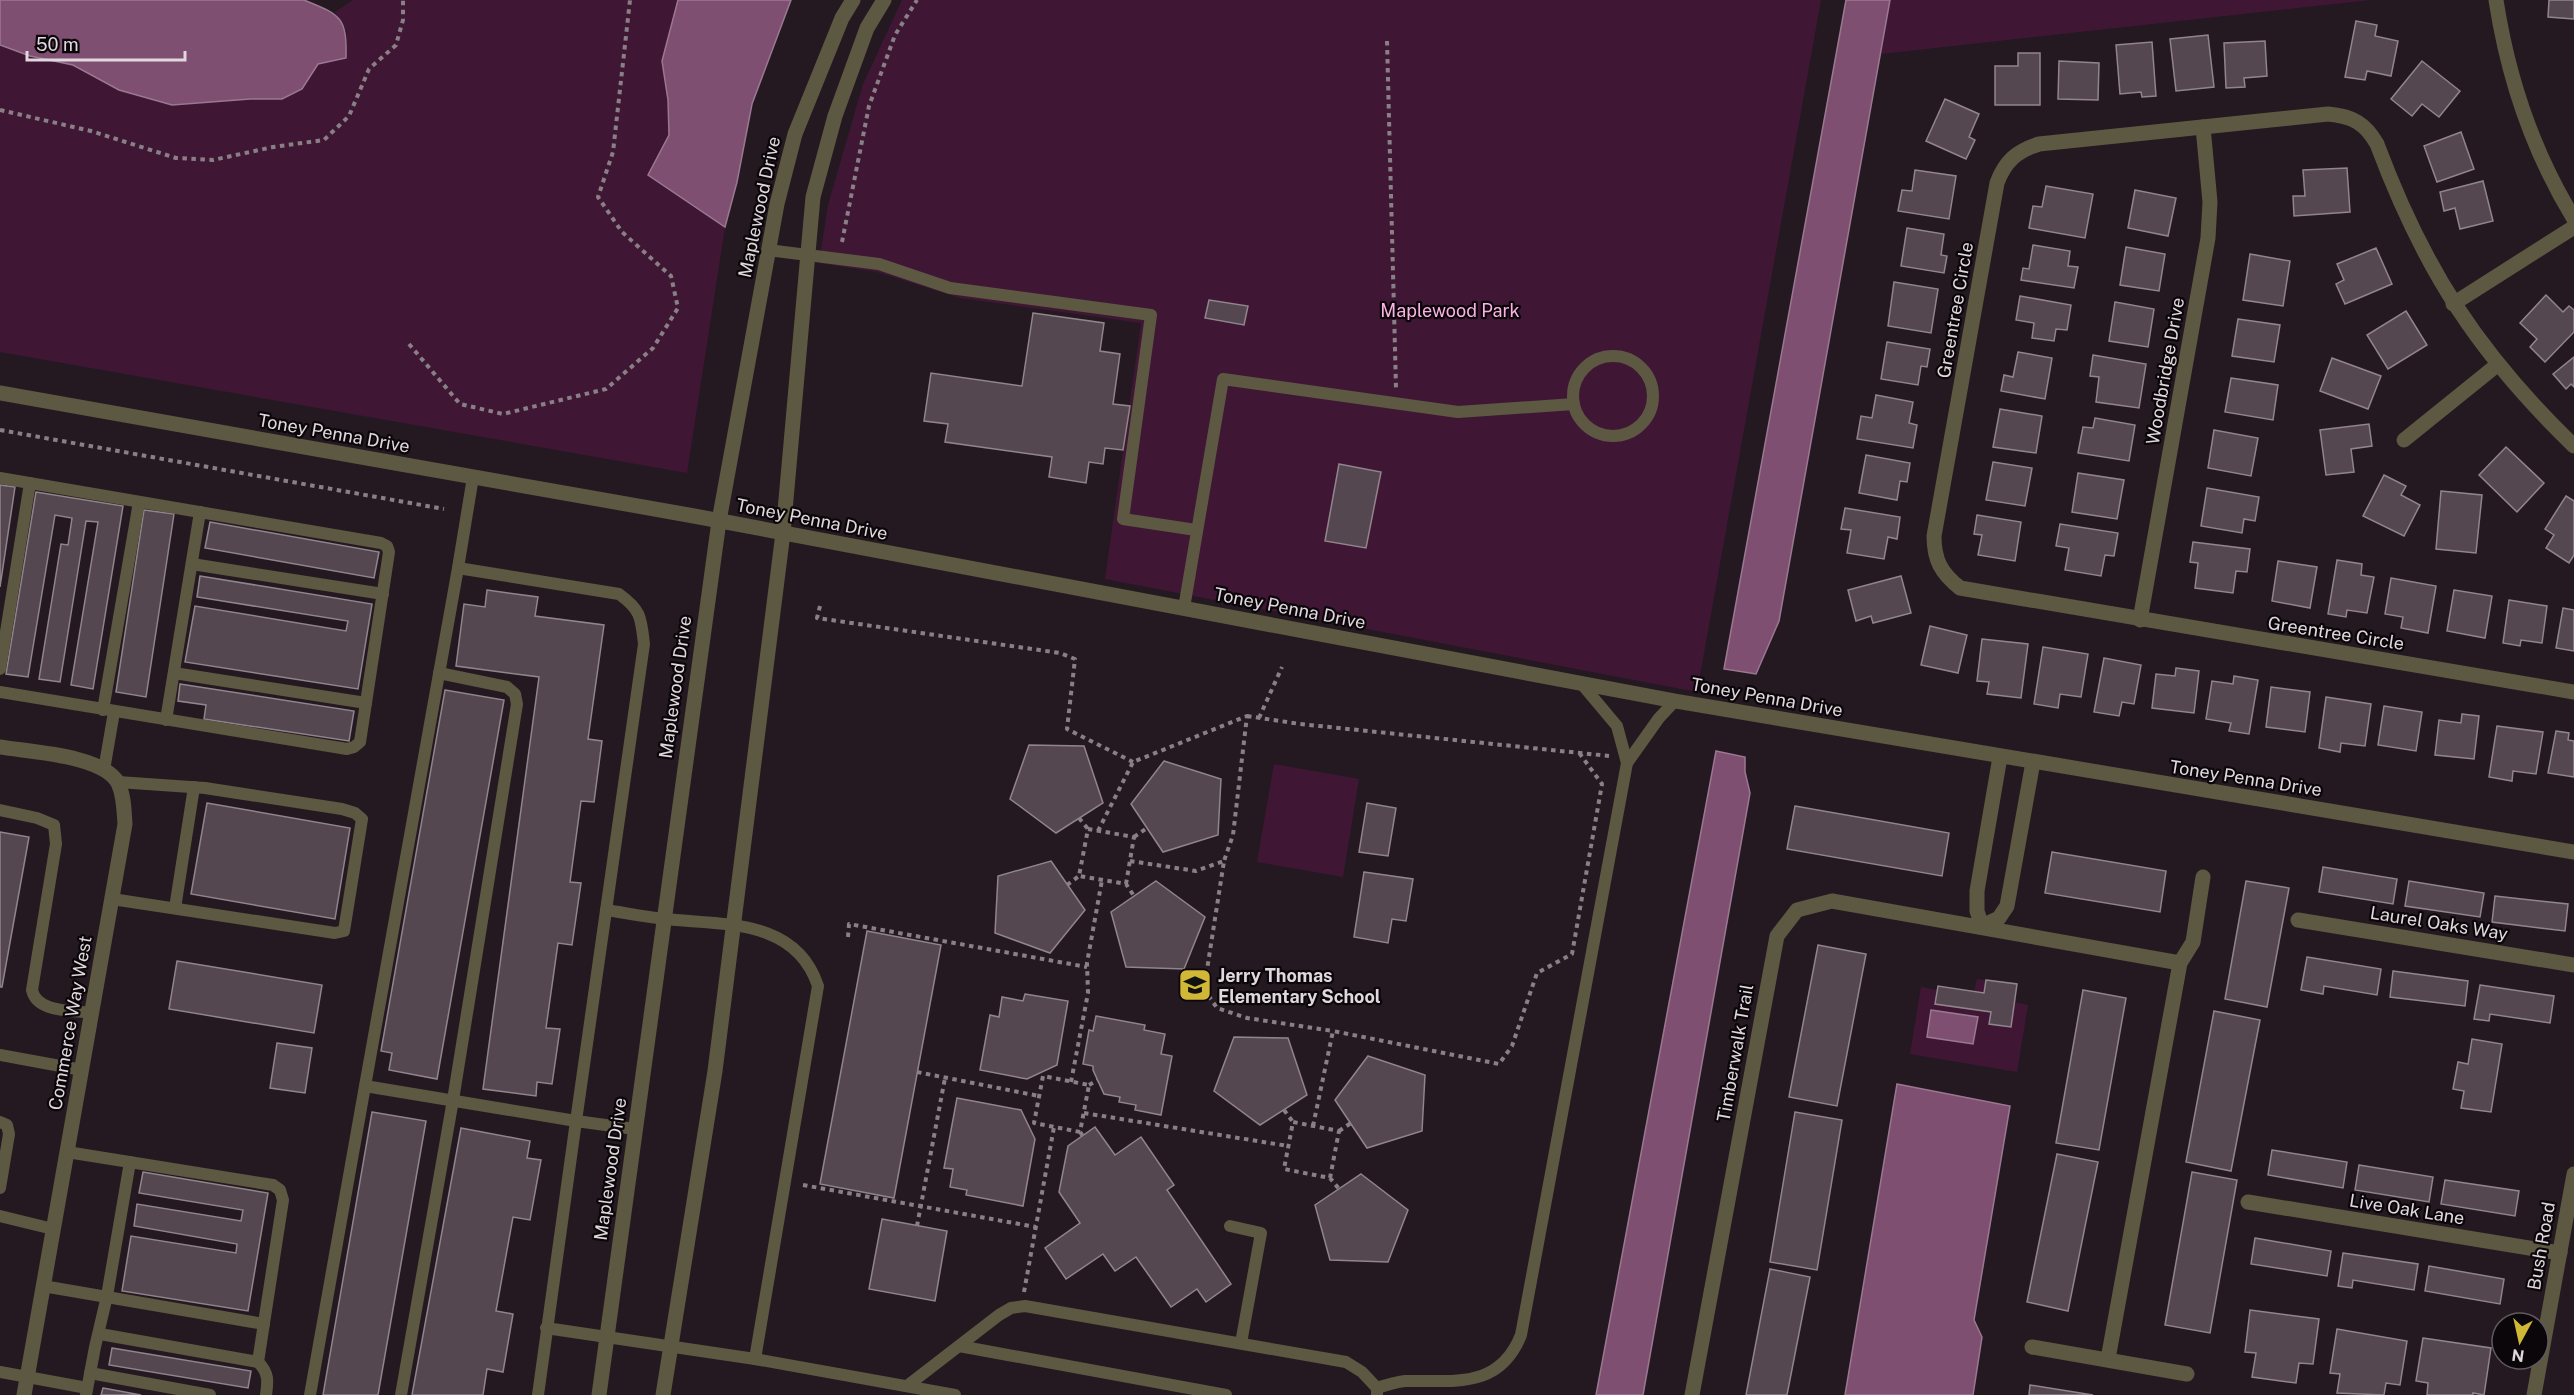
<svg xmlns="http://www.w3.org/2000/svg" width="2574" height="1395" font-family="'Public Sans',sans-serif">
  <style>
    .green { fill: #3f1735 }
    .water { fill: #7e4f71; stroke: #9b7891; stroke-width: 1.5 }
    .building { fill: #544750; stroke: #92848d; stroke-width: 1.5 }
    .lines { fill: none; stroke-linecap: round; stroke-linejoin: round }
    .path { stroke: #898086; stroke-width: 4; stroke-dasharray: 4.5 4.5; stroke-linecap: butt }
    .service { stroke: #5d5842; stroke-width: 12 }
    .minor { stroke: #5d5842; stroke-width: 15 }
    .tertiary { stroke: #5d5842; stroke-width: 15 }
    .labels { text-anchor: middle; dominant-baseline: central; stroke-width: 4.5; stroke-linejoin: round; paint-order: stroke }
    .street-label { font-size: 18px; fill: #e0d8dd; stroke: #0a0609 }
    .park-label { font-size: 18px; fill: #fcb1e5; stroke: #0a0609 }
    .poi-label { font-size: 18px; font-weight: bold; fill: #e0d8dd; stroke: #0a0609; text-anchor: start }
  </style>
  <rect width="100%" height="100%" fill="#241921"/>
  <!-- green -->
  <g class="green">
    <path d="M353,0H678L662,61L668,100L669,135L649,175L725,227L687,473L0,352V46L30,56L73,65L119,90L171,105L250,99H282L302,89L318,64L345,58L347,32L335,12Z"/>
    <path d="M902,0H1821L1697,692L1105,579L1141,323L960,298L877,272L819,263L828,205L863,84Z"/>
    <path d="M1890,0H2370L1881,54Z"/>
    <path d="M1274,764L1359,779L1343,877L1257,862Z"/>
    <path d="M1977,979L2017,985L2014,1002L2028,1005L2017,1072L1910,1054L1921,987L1973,997Z"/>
  </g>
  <!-- water -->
  <g class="water">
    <path d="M0,0H304C341,15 347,17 346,58L318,64L302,89L282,99H250L172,105L119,90L73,65L30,56L0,45Z"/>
    <path d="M678,0H791L752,104L737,182L725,227L648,175L669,135L668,100L662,61Z"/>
    <path d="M1846,0H1890L1779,621L1756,674L1724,669Z"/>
    <path d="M1716,751L1745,757V772L1750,793L1643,1395H1596Z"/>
    <path d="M1931,1010L1978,1017L1973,1044L1927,1037Z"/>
    <path d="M1897,1084L2010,1106L1974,1320L1982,1337L1973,1395H1845Z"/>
  </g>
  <!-- building -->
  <g class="building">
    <path d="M2549,0H2574V19L2548,17Z"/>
    <path d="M2356,21L2377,25L2375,36L2398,41L2391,76L2367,71L2365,80L2345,77Z"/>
    <path d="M2208,35L2214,87L2176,91L2170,39Z"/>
    <path d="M2265,41L2267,76L2244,78L2245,87L2226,88L2224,43Z"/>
    <path d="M2152,42L2156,96L2142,97L2141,92L2120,94L2116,45Z"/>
    <path d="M2018,53H2040V105H1995V66H2018Z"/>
    <path d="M2059,61L2099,63L2098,100L2058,99Z"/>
    <path d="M2422,61L2460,91L2439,117L2422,104L2412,116L2391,99Z"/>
    <path d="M1945,99L1979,114L1969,137L1975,140L1966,159L1926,141Z"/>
    <path d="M2461,132L2474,169L2437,182L2424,146Z"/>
    <path d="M2347,168L2350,212L2294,216L2293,196H2305L2303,170Z"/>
    <path d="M1915,170L1956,176L1949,219L1898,211L1902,190L1912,191Z"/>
    <path d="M2483,181L2493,221L2460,229L2455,208L2444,211L2440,192Z"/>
    <path d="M2046,186L2093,194L2085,238L2029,228L2033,206L2042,207Z"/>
    <path d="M2135,190L2176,198L2168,236L2128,228Z"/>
    <path d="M1907,228L1944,234L1941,255L1947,256L1944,273L1901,266Z"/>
    <path d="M2033,245L2070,251L2068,266L2078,267L2074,288L2021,280L2023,268L2029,269Z"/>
    <path d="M2126,247L2165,254L2159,291L2120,285Z"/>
    <path d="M2376,248L2392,284L2345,304L2336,284L2344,280L2337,264Z"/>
    <path d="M2250,254L2290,261L2283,306L2243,300Z"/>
    <path d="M1894,282L1938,289L1931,333L1888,326Z"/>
    <path d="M2546,295L2563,312L2569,306L2574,310V332L2545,362L2530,347L2537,339L2520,323Z"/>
    <path d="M2020,296L2071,305L2067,330L2056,329L2054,341L2032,338L2034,323L2016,320Z"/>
    <path d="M1209,300L1248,306L1244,325L1205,318Z"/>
    <path d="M2115,302L2154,309L2148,347L2109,341Z"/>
    <path d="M2406,311L2427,345L2388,369L2367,335Z"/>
    <path d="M1033,313L1104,323L1100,351L1120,354L1113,404L1130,406L1123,450L1105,448L1103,464L1089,462L1086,483L1049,477L1052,457L945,442L948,424L924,421L931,373L1022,386Z"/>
    <path d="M2238,319L2280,325L2274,362L2232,356Z"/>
    <path d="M1887,342L1930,349L1927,367L1921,366L1918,385L1881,379Z"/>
    <path d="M2018,352L2052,358L2045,399L2001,391L2004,375L2013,377Z"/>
    <path d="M2093,355L2146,364L2139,408L2096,402L2099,377L2090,376Z"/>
    <path d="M2574,357V387L2571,384L2566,389L2553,374Z"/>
    <path d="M2332,358L2381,376L2368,409L2320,391Z"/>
    <path d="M2231,378L2278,385L2273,420L2225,412Z"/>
    <path d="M1876,395L1913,402L1909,423L1917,425L1913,448L1857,439L1861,416L1872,418Z"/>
    <path d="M2000,409L2042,416L2036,453L1993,447Z"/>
    <path d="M2095,418L2135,425L2129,461L2078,453L2083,427L2093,428Z"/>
    <path d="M2369,424L2372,446L2351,449L2354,472L2326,475L2320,430Z"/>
    <path d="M2214,430L2258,438L2251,476L2208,468Z"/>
    <path d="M2506,447L2544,483L2517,512L2479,475Z"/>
    <path d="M1866,455L1910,463L1907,482L1900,481L1897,500L1859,493Z"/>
    <path d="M1993,462L2032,468L2025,506L1986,500Z"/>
    <path d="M1339,464L1381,472L1366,548L1325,541Z"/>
    <path d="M2078,473L2124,480L2117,519L2072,512Z"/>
    <path d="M2384,475L2406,486L2401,495L2420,505L2404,536L2363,516Z"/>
    <path d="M0,485L15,487L0,587Z"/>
    <path d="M2207,488L2259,497L2255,521L2244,519L2242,533L2201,526Z"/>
    <path d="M2441,491L2482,495L2476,553L2436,549Z"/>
    <path d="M36,492L123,506L93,689L71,685L98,522L86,521L60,682L39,679L61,544L68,545L72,518L55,515L28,677L6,674Z"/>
    <path d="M2566,496L2574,501V555L2569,563L2546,548L2554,535L2545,529Z"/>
    <path d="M1845,508L1900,517L1897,539L1888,537L1884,559L1847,553L1851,530L1841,529Z"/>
    <path d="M144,510L174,514L146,697L116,692Z"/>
    <path d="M1977,515L2021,522L2015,561L1978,555L1982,535L1974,534Z"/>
    <path d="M210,522L379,552L374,578L205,548Z"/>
    <path d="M2060,524L2118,533L2114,556L2105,555L2101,576L2065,570L2069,548L2056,546Z"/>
    <path d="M2193,542L2250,549L2247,572L2236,571L2233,593L2195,588L2198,563L2190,562Z"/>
    <path d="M2337,560L2362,564L2361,575L2374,577L2367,613L2347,610L2346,617L2328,614Z"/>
    <path d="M2278,561L2317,567L2310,608L2272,601Z"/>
    <path d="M200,576L372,604L358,689L185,662L195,606L346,631L348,621L197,597Z"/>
    <path d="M1901,576L1911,613L1873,623L1871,616L1856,621L1848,590Z"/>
    <path d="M2391,578L2436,586L2428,633L2401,628L2403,617L2385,614Z"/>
    <path d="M487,590L538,597L535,616L604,625L588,739L602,741L594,802L581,801L570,882L581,883L572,945L558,943L546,1028L560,1029L552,1084L537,1082L536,1096L483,1089L539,677L456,666L464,604L485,607Z"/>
    <path d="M2454,590L2492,596L2485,638L2447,631Z"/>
    <path d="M2509,600L2547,606L2542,643L2521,640L2520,646L2503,643Z"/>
    <path d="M2563,608L2574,610V651L2556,648Z"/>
    <path d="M1930,626L1967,635L1958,673L1921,665Z"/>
    <path d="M1982,639L2028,644L2021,698L1987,694L1989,682L1977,681Z"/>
    <path d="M2043,647L2088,654L2081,697L2060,694L2058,708L2034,704Z"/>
    <path d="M2104,658L2141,665L2134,704L2122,702L2119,716L2094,712Z"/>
    <path d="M2176,668L2199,671L2194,713L2152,708L2156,674L2175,676Z"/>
    <path d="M2234,676L2258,680L2249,734L2229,731L2231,723L2206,719L2212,681L2233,684Z"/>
    <path d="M180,684L354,711L349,741L204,719L206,705L178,701Z"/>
    <path d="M2271,687L2310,692L2305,732L2266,727Z"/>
    <path d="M445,690L504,700L437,1079L389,1070L392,1053L381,1051Z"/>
    <path d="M2326,697L2371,704L2365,746L2341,743L2340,752L2319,748Z"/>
    <path d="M2384,706L2422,712L2416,751L2378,745Z"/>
    <path d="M2462,714L2479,716L2474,759L2435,755L2439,720L2461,723Z"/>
    <path d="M2497,726L2543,732L2536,774L2513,771L2512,781L2489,777Z"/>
    <path d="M2556,731L2569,733L2568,740L2574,741V777L2548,773Z"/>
    <path d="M1029,745L1084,746L1103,803L1056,833L1010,799Z"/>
    <path d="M1164,761L1221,779L1218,835L1163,852L1131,804Z"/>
    <path d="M207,803L350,828L335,919L191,894Z"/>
    <path d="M1367,803L1396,808L1388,856L1359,852Z"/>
    <path d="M1795,806L1949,833L1942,876L1787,849Z"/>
    <path d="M0,832L29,837L2,987H0Z"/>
    <path d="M2052,852L2166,871L2160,912L2045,893Z"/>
    <path d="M1051,861L1085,910L1050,953L995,933L998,876Z"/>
    <path d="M2323,867L2397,879L2393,904L2319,892Z"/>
    <path d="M1364,872L1413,879L1406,921L1392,919L1388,943L1354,937Z"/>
    <path d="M1156,881L1205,917L1184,969L1126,967L1111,912Z"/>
    <path d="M2246,881L2289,888L2267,1007L2225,999Z"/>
    <path d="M2409,881L2484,893L2480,917L2405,906Z"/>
    <path d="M2495,896L2568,904L2565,931L2492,922Z"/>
    <path d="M867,931L941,945L894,1198L820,1184Z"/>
    <path d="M1818,945L1866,954L1837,1106L1789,1097Z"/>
    <path d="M2307,957L2381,969L2377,995L2324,986L2323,994L2301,990Z"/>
    <path d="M177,961L322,985L314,1033L169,1009Z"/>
    <path d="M2393,971L2468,981L2465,1006L2390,997Z"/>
    <path d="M1986,980L2017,984L2011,1027L1989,1024L1991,1012L1935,1004L1938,986L1984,993Z"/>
    <path d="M2480,985L2554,996L2550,1023L2490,1014L2489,1021L2474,1019Z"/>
    <path d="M2083,990L2126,998L2099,1150L2056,1143Z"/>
    <path d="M1025,994L1068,1001L1057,1065L1027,1079L980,1070L990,1015L999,1017L1002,997L1023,1001Z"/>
    <path d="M2214,1011L2260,1020L2231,1171L2186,1162Z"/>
    <path d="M1096,1016L1145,1025L1144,1030L1165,1034L1161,1054L1172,1056L1161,1115L1135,1110L1136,1105L1119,1102L1120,1097L1104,1094L1093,1070V1066L1083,1064L1089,1030L1093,1031Z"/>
    <path d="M1234,1037L1288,1038L1307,1095L1260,1125L1214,1091Z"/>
    <path d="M2472,1039L2502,1044L2491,1112L2461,1108L2464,1091L2453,1089L2458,1062L2468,1064Z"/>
    <path d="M277,1043L312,1048L305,1093L270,1088Z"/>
    <path d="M1368,1056L1425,1075L1422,1131L1367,1148L1335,1100Z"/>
    <path d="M957,1098L1021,1110L1035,1139L1023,1206L966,1195L967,1190L950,1187L953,1169L944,1168Z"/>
    <path d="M372,1112L426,1121L378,1395H323Z"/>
    <path d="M1795,1112L1842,1120L1817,1270L1770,1262Z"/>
    <path d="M1095,1127L1115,1155L1141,1137L1174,1185L1167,1190L1231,1284L1206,1302L1197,1289L1171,1307L1136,1257L1115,1271L1103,1254L1066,1279L1045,1248L1080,1223L1059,1192L1068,1146Z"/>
    <path d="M461,1128L530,1141L527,1158L541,1160L530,1220L513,1217L496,1311L513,1314L503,1372L487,1369L483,1395H412Z"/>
    <path d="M2272,1150L2347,1162L2343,1188L2268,1175Z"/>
    <path d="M2057,1154L2098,1162L2068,1311L2027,1302Z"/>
    <path d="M2359,1165L2433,1177L2429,1202L2355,1190Z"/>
    <path d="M143,1172L268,1193L248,1311L122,1291L131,1236L236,1253L237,1244L134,1226L137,1204L241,1221L243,1210L139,1193Z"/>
    <path d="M2192,1172L2237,1180L2210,1333L2165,1325Z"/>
    <path d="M1361,1174L1408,1210L1388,1262L1330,1260L1315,1205Z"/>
    <path d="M2445,1180L2519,1191L2515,1216L2441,1204Z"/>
    <path d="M882,1219L947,1231L935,1301L869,1289Z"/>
    <path d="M2255,1238L2331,1251L2327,1276L2251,1264Z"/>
    <path d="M2343,1253L2418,1264L2414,1290L2353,1280L2352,1288L2338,1286Z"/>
    <path d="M2429,1266L2504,1279L2500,1304L2425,1291Z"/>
    <path d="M1770,1269L1810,1277L1787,1395H1746Z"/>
    <path d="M2250,1310L2319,1319L2313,1364L2299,1363L2296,1383L2252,1377L2256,1353L2245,1352Z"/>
    <path d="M2337,1329L2407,1341L2400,1385L2386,1383L2384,1395L2337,1393L2340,1374L2330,1373Z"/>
    <path d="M2423,1338L2491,1348L2484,1395L2473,1393V1395H2427L2428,1383L2416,1381Z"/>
    <path d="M112,1348L251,1371L248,1388L109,1365Z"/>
    <path d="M2030,1385L2093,1395H2029Z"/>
    <path d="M103,1388L141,1395H101Z"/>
  </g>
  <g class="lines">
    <!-- path -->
    <g class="path">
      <path d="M1387,41L1396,388"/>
      <path d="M0,110L91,131L176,158L213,160L273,147L324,140L349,116L369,69L396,45L403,20V0"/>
      <path d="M842,242L869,106L895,35L917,0"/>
      <path d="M409,344L460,404L503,414L606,389L653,348L678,308L671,276L622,232L598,197L613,152L630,0"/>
      <path d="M0,430L444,509"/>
      <path d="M820,606L817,618L1060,653L1075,659L1067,729L1133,762"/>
      <path d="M1247,716L1300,724L1609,756"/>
      <path d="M1259,718L1282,667"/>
      <path d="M1079,818L1088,829"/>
      <path d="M1098,831L1133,762L1247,716L1233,835L1224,861"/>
      <path d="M1134,837L1147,828"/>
      <path d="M1130,861L1196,871L1224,861L1204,989L1217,1008L1247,1018L1333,1031"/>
      <path d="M1126,884L1134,837L1088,829L1079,876L1126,884L1134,896"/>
      <path d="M1067,885L1079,876"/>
      <path d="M848,937L849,924L1087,967"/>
      <path d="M917,1072L1039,1096"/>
      <path d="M1071,1082L1088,993L1087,963L1102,880"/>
      <path d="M1089,1085L1098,1080"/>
      <path d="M1284,1110L1293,1122"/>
      <path d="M1084,1113L1288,1146"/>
      <path d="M1313,1126L1333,1031L1499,1064L1512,1046L1537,973L1572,954L1602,784L1580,754"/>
      <path d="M1339,1131L1351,1123"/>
      <path d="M1080,1132L1034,1123L1043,1076L1089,1085L1080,1132L1083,1136"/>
      <path d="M1330,1178L1339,1131L1293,1122L1284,1169L1330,1178L1339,1189"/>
      <path d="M803,1185L1036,1227"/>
      <path d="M917,1226L945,1078"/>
      <path d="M1024,1292L1054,1127"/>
    </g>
    <!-- service -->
    <g class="service">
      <path d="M768,250L879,264L950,288L1151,315L1123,519L1196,530"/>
      <circle cx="1613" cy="396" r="40"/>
      <path d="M473,477L458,568L619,594C641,610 641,617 644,644L576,1121L635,1129"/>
      <path d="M0,478L381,543L387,546L389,552L360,742L354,747L347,749L0,692"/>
      <path d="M192,564L383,594"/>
      <path d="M1184,608L1223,379L1458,412L1574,404"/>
      <path d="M0,669L30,483"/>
      <path d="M174,673L366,703"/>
      <path d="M1580,682L1617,726L1627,763"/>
      <path d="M103,710L139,502"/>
      <path d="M166,720L200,512"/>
      <path d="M104,770L114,712"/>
      <path d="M0,810L37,818L54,825L56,844L32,990C37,1013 72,1010 91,1013"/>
      <path d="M112,899L335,933L344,931L362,819L355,813L342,809L205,788L118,782"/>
      <path d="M175,908L194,787"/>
      <path d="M606,910C626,913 645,917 665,919C722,925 796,918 818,986L755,1359"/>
      <path d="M0,1055L82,1070"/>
      <path d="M365,1086L458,568"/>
      <path d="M0,1122L7,1125L9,1134L0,1188"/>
      <path d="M67,1152L273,1185L280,1190L283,1200L258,1362"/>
      <path d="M0,1216L53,1229"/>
      <path d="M1230,1226L1261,1233L1241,1343"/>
      <path d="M43,1286L264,1324"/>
      <path d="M546,1328L755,1359L955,1395"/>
      <path d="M100,1334L258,1362C269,1373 268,1381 266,1395"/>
      <path d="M959,1346L1226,1395"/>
      <path d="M0,1372L87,1388"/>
      <path d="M90,1373L210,1395"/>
      <path d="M907,1386L999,1315L1011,1308L1025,1306L1346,1362L1362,1372L1377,1388V1394"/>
      <path d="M1377,1388C1386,1385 1396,1382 1405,1381C1453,1380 1499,1390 1521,1335L1627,763L1659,718L1675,701"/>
      <path d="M86,1395L95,1347L107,1296L130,1162"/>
      <path d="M310,1395L365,1086L576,1121L538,1395"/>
      <path d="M401,1395L453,1100L517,704L515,694L507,687L439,673"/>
    </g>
    <!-- minor -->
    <g class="minor">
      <path d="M2496,0C2508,78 2533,152 2574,219"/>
      <path d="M2453,304L2574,227"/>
      <path d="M2404,440L2497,365"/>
      <path d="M2574,446C2478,353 2424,270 2377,144C2365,123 2352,116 2328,114L2039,144C2017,151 2005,161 1997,183L1934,536C1934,560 1941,573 1960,588L2574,692"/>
      <path d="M2140,620L2208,238L2210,202L2203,127"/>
      <path d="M0,747C29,752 103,755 118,783C124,795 124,811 125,824L24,1395"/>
      <path d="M2000,757L1977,891V911L1982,926L1999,918L2007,906L2033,762"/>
      <path d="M2298,920L2574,965"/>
      <path d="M2248,1202L2560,1253"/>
      <path d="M2032,1347L2187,1374"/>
      <path d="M2108,1359L2180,963L2193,942L2203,877"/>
      <path d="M1692,1395L1777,936L1797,910L1832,901L2180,963"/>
      <path d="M2534,1395L2574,1174"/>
    </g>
    <!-- tertiary -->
    <g class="tertiary">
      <path d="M0,393L694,516L1675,701L2574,852"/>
      <path d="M599,1395L719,521L777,204L795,134L842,18L853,0"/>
      <path d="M663,1395L715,1071L783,533L813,197L835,116L867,28L884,0"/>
    </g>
  </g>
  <!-- icons -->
  <defs>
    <symbol id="school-square" viewBox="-11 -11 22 22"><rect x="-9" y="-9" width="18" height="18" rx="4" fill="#d0b736" stroke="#0a0609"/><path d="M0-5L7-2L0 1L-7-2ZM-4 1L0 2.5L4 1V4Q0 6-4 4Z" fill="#111"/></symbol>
  </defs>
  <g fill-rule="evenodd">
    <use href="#school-square" x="1176" y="966" width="38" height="38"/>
  </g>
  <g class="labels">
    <!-- street labels -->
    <g class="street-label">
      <text transform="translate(759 207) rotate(-78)">Maplewood Drive</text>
      <text transform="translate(1955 310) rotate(-80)">Greentree Circle</text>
      <text transform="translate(2165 371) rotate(-80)">Woodbridge Drive</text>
      <text transform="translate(334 433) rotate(10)">Toney Penna Drive</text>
      <text transform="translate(812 519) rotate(11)">Toney Penna Drive</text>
      <text transform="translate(1290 608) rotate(11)">Toney Penna Drive</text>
      <text transform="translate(2336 633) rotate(9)">Greentree Circle</text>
      <text transform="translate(675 687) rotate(-82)">Maplewood Drive</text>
      <text transform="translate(1767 697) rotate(10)">Toney Penna Drive</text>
      <text transform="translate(2246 778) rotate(9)">Toney Penna Drive</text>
      <text transform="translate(2439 923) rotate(9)">Laurel Oaks Way</text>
      <text transform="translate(70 1023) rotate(-80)">Commerce Way West</text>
      <text transform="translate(1735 1053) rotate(-80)">Timberwalk Trail</text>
      <text transform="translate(610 1169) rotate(-82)">Maplewood Drive</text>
      <text transform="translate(2407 1209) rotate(9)">Live Oak Lane</text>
      <text transform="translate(2541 1246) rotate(-80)">Bush Road</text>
    </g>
    <!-- park labels -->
    <g class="park-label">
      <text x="1450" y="310">Maplewood Park</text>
    </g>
    <!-- poi labels -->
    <g class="poi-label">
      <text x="1218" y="975">Jerry Thomas<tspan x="1218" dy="21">Elementary School</tspan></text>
    </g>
  </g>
  <!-- north arrow -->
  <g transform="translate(2520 1341) rotate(188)"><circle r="28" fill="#0a0609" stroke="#605a5e" stroke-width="1.5"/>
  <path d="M0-4.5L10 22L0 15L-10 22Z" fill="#d0b736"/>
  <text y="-9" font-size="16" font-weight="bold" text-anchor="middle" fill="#e0d8dd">N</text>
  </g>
  <!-- scale -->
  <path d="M27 51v9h158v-9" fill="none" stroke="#e0d8dd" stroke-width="3"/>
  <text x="36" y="51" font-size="18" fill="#e0d8dd" stroke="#0a0609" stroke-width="4.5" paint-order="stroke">50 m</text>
</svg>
